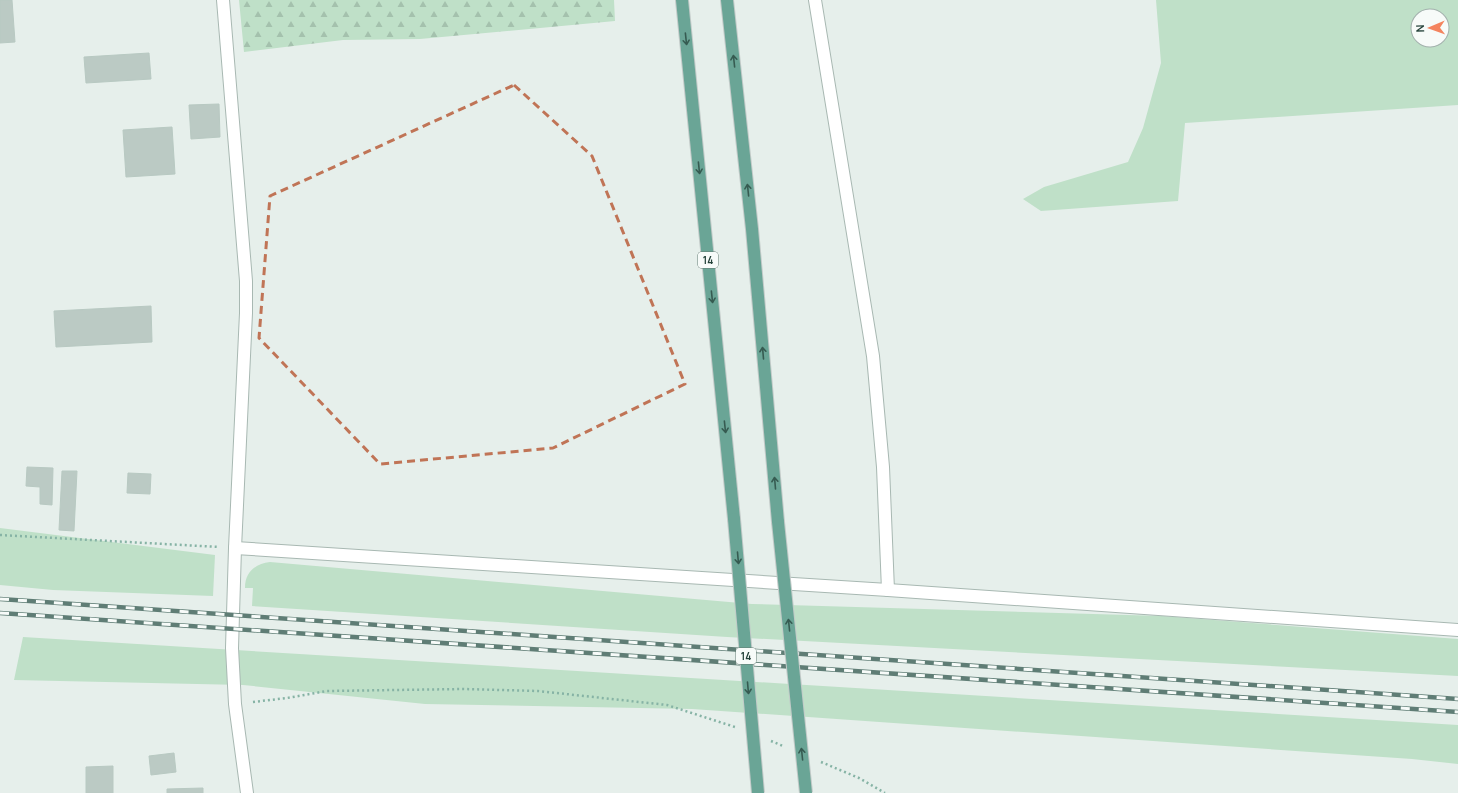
<svg xmlns="http://www.w3.org/2000/svg" width="1458" height="793" font-family="Manrope,sans-serif">
  <style>
    .grass { fill: #bfe0c8; fill-rule: evenodd }
    .forest { fill: url(#forest-firs) }
    .building { fill: #bbcac4; stroke: #b8c9c2 }
    .lines { fill: none; stroke-linecap: round; stroke-linejoin: round }
    .service-casing { stroke: #a8b8b2; stroke-width: 14 }
    .minor-casing { stroke: #a8b8b2; stroke-width: 14 }
    .primary-casing { stroke: #c2cac8; stroke-width: 14 }
    .path { stroke: #86b3a5; stroke-width: 2.5; stroke-dasharray: 2 3; stroke-linecap: butt }
    .service { stroke: #fff; stroke-width: 12 }
    .minor { stroke: #fff; stroke-width: 12 }
    .primary { stroke: #6aa596; stroke-width: 12 }
    .rail-casing { stroke: #5f7d75; stroke-width: 4.5 }
    .rail { stroke: #f7fbf9; stroke-width: 3; stroke-dasharray: 9; stroke-linecap: butt }
    .primary-bridge-casing { stroke: #c2cac8; stroke-width: 14; stroke-linecap: butt }
    .primary-bridge { stroke: #6aa596; stroke-width: 12 }
    .oneway { stroke: #365b51 }
    .marked { fill: none; stroke: #c07456; stroke-width: 3; stroke-dasharray: 8 5; stroke-linejoin: round }
    .labels { text-anchor: middle; dominant-baseline: central; stroke-width: 3; stroke-linejoin: round; paint-order: stroke }
    .shield { fill: #f7fbf9; stroke: #637a73; stroke-width: 1 }
    .shield-label { font-size: 10px; font-weight: bold; fill: #24423a }
  </style>
  <defs>
    <pattern id="forest-firs" width="22" height="20" patternUnits="userSpaceOnUse"><rect width="22" height="20" fill="#bfe0c8"/><path d="M5 1l3.5 6h-7zM16 11l3.5 6h-7z" fill="#a4c1ad"/></pattern>
  </defs>
  <rect width="100%" height="100%" fill="#e6efeb"/>
  <!-- grass -->
  <g class="grass">
    <path d="M1156,0H1458V105L1185,123L1178,201L1041,211L1023,199L1044,187L1128,162L1143,128L1161,63ZM1418,16H1442V40H1418Z"/>
    <path d="M0,528L215,555L213,596L53,590L0,585Z"/>
    <path d="M270,562L752,604L1162,616L1458,639V676L727,637L252,606L253,588H245C245,572 255,564 270,562Z"/>
    <path d="M23,637L1458,725V764L1412,759L692,709L425,704L243,685L14,680Z"/>
  </g>
  <!-- forest -->
  <path class="forest" d="M239,0H614L615,21L420,39L343,40L244,52Z"/>
  <!-- building -->
  <g class="building">
    <path d="M0,0H12L15,42L0,43Z"/>
    <path d="M149,53L151,79L86,83L84,57Z"/>
    <path d="M219,104L220,137L191,139L189,105Z"/>
    <path d="M172,127L175,174L126,177L123,130Z"/>
    <path d="M151,306L152,342L56,347L54,311Z"/>
    <path d="M27,467L53,468L52,505L40,504V487L26,486Z"/>
    <path d="M62,471H77L74,531L59,530Z"/>
    <path d="M128,473L151,474L150,494L127,493Z"/>
    <path d="M174,753L176,772L151,775L149,756Z"/>
    <path d="M113,766V793H86V767Z"/>
    <path d="M203,788V793H167V789Z"/>
  </g>
  <g class="lines">
    <defs>
      <path id="service" d="M815,0L873,356L883,467L888,590"/>
      <g id="minor">
        <path d="M223,0L246,281V313L235,548L232,648L235,704L247,793"/>
        <path d="M235,548L888,590L1458,630"/>
      </g>
      <g id="primary">
        <path d="M682,0L734,519"/>
        <path d="M727,0L752,229L778,522"/>
      </g>
    </defs>
    <!-- service casing -->
    <use href="#service" class="service-casing"/>
    <!-- minor casing -->
    <use href="#minor" class="minor-casing"/>
    <!-- primary casing -->
    <use href="#primary" class="primary-casing"/>
    <!-- path -->
    <g class="path">
      <path d="M0,535L219,547"/>
      <path d="M253,702L287,698L327,691L464,689L538,691L667,705L735,727"/>
      <path d="M771,741L783,746"/>
      <path d="M821,762L859,778L885,793"/>
    </g>
    <!-- service -->
    <use href="#service" class="service"/>
    <!-- minor -->
    <use href="#minor" class="minor"/>
    <!-- primary -->
    <use href="#primary" class="primary"/>
    <defs>
      <g id="rail">
        <path d="M0,599L1458,699"/>
        <path d="M0,613L1458,712"/>
      </g>
    </defs>
    <!-- rail casing -->
    <use href="#rail" class="rail-casing"/>
    <!-- rail -->
    <use href="#rail" class="rail"/>
    <defs>
      <g id="primary-bridge">
        <path d="M734,519L758,793"/>
        <path d="M778,522L806,793"/>
      </g>
    </defs>
    <!-- primary-bridge casing -->
    <use href="#primary-bridge" class="primary-bridge-casing"/>
    <!-- primary-bridge -->
    <use href="#primary-bridge" class="primary-bridge"/>
  </g>
  <!-- one-way arrows -->
  <defs><path id="oneway-shaft" d="M-6 0H5M1.5-3L5.5 0L1.5 3" fill="none" stroke-width="1.6" stroke-linecap="round" stroke-linejoin="round"/></defs>
  <g class="oneway">
    <use href="#oneway-shaft" transform="translate(686 39) rotate(84)"/>
    <use href="#oneway-shaft" transform="translate(734 61) rotate(-96)"/>
    <use href="#oneway-shaft" transform="translate(699 168) rotate(84)"/>
    <use href="#oneway-shaft" transform="translate(748 190) rotate(-96)"/>
    <use href="#oneway-shaft" transform="translate(712 297) rotate(84)"/>
    <use href="#oneway-shaft" transform="translate(763 353) rotate(-95)"/>
    <use href="#oneway-shaft" transform="translate(725 427) rotate(84)"/>
    <use href="#oneway-shaft" transform="translate(775 483) rotate(-95)"/>
    <use href="#oneway-shaft" transform="translate(738 558) rotate(85)"/>
    <use href="#oneway-shaft" transform="translate(789 625) rotate(-96)"/>
    <use href="#oneway-shaft" transform="translate(748 688) rotate(85)"/>
    <use href="#oneway-shaft" transform="translate(802 754) rotate(-96)"/>
  </g>
  <!-- marked area -->
  <path class="marked" d="M514,85L592,156L685,384L553,448L380,464L259,338L270,196Z"/>
  <g class="labels">
    <!-- shield labels -->
    <g class="shield">
      <rect x="698" y="252" width="20" height="16" rx="3"/>
      <rect x="736" y="648" width="20" height="16" rx="3"/>
    </g>
    <g class="shield-label">
      <text x="708" y="260">14</text>
      <text x="746" y="656">14</text>
    </g>
  </g>
  <!-- north arrow -->
  <g transform="translate(1430 28) rotate(268)"><circle r="19" fill="#f7fbf9" stroke="#a3b1ad"/>
  <path d="M0-3L7 15L0 10L-7 15Z" fill="#f4845f"/>
  <text y="-6" font-size="11" font-weight="bold" text-anchor="middle" fill="#24423a">N</text>
  </g>
</svg>
